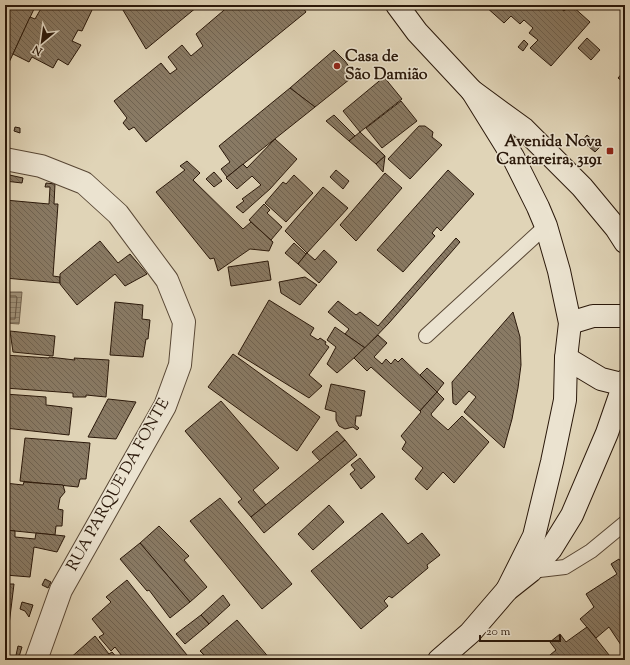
<svg xmlns="http://www.w3.org/2000/svg" width="630" height="665" font-family="'Sorts Mill Goudy',serif">
  <style>
    .water { fill: url(#water-rules); stroke: #72624e }
    .lines { fill: none; stroke-linecap: round; stroke-linejoin: round }
    .shore { stroke: #665643; stroke-width: 1 }
    .building { fill: url(#building-back-hatch); stroke: #2a180a }
    .service-casing { stroke: #584735; stroke-width: 16 }
    .minor-casing { stroke: #584735; stroke-width: 24 }
    .secondary-casing { stroke: #2a180a; stroke-width: 24 }
    .service { stroke: #ebe3d0; stroke-width: 14 }
    .minor { stroke: #ebe3d0; stroke-width: 22 }
    .secondary { stroke: #ebe3d0; stroke-width: 22 }
    .poi-dot { fill: #8f2418; stroke: #ebe3d0; stroke-width: 1.5 }
    .labels { text-anchor: middle; dominant-baseline: central; stroke-width: 3; stroke-linejoin: round; paint-order: stroke }
    .poi-label { font-size: 16px; font-weight: bold; fill: #2a180a; stroke: #ebe3d0; text-anchor: start }
    .street-label { font-size: 16px; fill: #2a180a; stroke: #ebe3d0 }
  </style>
  <defs>
    <pattern id="water-rules" width="6" height="5" patternUnits="userSpaceOnUse"><rect width="6" height="5" fill="#a2947c"/><path d="M0 2.5h6" fill="none" stroke="#847864"/></pattern>
    <pattern id="building-back-hatch" width="6" height="6" patternUnits="userSpaceOnUse"><rect width="6" height="6" fill="#897a64"/><path d="M-1 5l2 2M0 0l6 6M5-1l2 2" fill="none" stroke="#706351"/></pattern>
  </defs>
  <rect width="100%" height="100%" fill="#e0d4b7"/>
  <filter id="stains"><feTurbulence type="fractalNoise" baseFrequency=".005" numOctaves="4"/><feColorMatrix values="0 0 0 0 .2 0 0 0 0 .09 0 0 0 0 .02 0 0 0 .5 -.17"/></filter>
  <radialGradient id="worn" r=".72"><stop offset=".6" stop-color="#630" stop-opacity="0"/><stop offset="1" stop-color="#630" stop-opacity=".3"/></radialGradient>
  <!-- water -->
  <path class="water" d="M6,292H22L19,324L5,323Z"/>
  <g class="lines">
    <!-- shore -->
    <path class="shore" d="M5,296H16L17,298L15,319H5"/>
  </g>
  <!-- building -->
  <g class="building">
    <path d="M5,5H26L34,9L5,71Z"/>
    <path d="M43,5H83L92,10L82,31L78,30L72,41L81,45L68,65L58,59L53,68L32,57L29,62L13,54L30,17L35,19Z"/>
    <path d="M120,5H196L197,7L146,49Z"/>
    <path d="M230,5H301L306,12L146,142L134,127L129,130L123,123L127,118L114,101L161,63L170,74L177,69L168,57L182,45L191,56L203,46L196,34Z"/>
    <path d="M486,5H557L564,11L571,5L590,22L551,66L530,48L538,40L529,33L533,28L524,20L520,24L511,16L504,23L485,6Z"/>
    <path d="M587,38L600,50L591,60L578,48Z"/>
    <path d="M524,40L528,44L523,51L518,47Z"/>
    <path d="M334,50L345,61L355,75L315,107L290,88Z"/>
    <path d="M625,70V83L618,78Z"/>
    <path d="M384,77L402,99L360,132L343,111Z"/>
    <path d="M290,88L315,107L227,177L221,169L230,162L219,146Z"/>
    <path d="M401,101L417,121L382,148L366,128Z"/>
    <path d="M334,115L355,136L349,141L326,121Z"/>
    <path d="M419,126H425L433,132L432,137L442,145L410,179L388,159Z"/>
    <path d="M15,127L20,128V133L14,131Z"/>
    <path d="M360,132L385,156L376,164L349,141Z"/>
    <path d="M587,135L600,147L595,152L582,141Z"/>
    <path d="M275,139L297,159L270,189L243,213L236,207L244,201L242,199L261,185L252,176L237,189L226,178L243,164L247,168Z"/>
    <path d="M385,156L383,172L376,164Z"/>
    <path d="M187,161L200,173L193,180L243,229L251,222L273,242L269,251L250,249L218,271L214,258L210,259L156,192L185,170L180,166Z"/>
    <path d="M336,170L349,181L343,189L330,177Z"/>
    <path d="M448,170L474,194L441,231L437,227L432,233L435,236L403,272L377,250Z"/>
    <path d="M214,172L222,181L214,187L206,179Z"/>
    <path d="M385,173L402,188L356,241L340,225Z"/>
    <path d="M5,174L23,178L22,183L5,181Z"/>
    <path d="M294,175L313,193L286,222L265,203L283,182L286,184Z"/>
    <path d="M46,183L55,184L54,204H58L53,276L60,277V283L5,278V200L49,204L50,187H45Z"/>
    <path d="M323,187L348,208L307,253L285,231Z"/>
    <path d="M264,204L270,210L267,213L282,227L271,240L249,220Z"/>
    <path d="M456,238L460,242L454,249L389,323L365,348L345,334L349,329L328,312L338,301L356,315L360,312L378,326Z"/>
    <path d="M100,241L118,263L130,254L147,274L125,286L115,274L77,305L60,284V274Z"/>
    <path d="M294,243L306,254L298,264L285,253Z"/>
    <path d="M324,250L337,262L319,283L298,264L307,253L315,260Z"/>
    <path d="M268,261L271,280L231,286L228,267Z"/>
    <path d="M305,277L317,285L300,305L281,293L279,282Z"/>
    <path d="M269,300L314,328L310,335L318,340L320,338L326,342L325,344L329,347L309,375L322,386L309,398L238,354Z"/>
    <path d="M115,302L143,305L142,319L150,320L148,339H146L143,357L110,355Z"/>
    <path d="M513,312L520,337L521,365L518,388L512,419L504,448L464,412L476,397L469,391L456,405L453,403L452,382Z"/>
    <path d="M335,327L365,348L337,373L327,364L336,347L327,340Z"/>
    <path d="M10,331L55,336L53,356L13,352Z"/>
    <path d="M378,335L387,343L374,357L382,364L386,359L391,364L395,359L398,362L402,358L437,392L420,411L371,367L367,371L354,358Z"/>
    <path d="M233,354L320,417L297,451L208,387Z"/>
    <path d="M5,355L49,358V357L75,360L74,358L109,360L106,397L86,395V397H73V393L5,388Z"/>
    <path d="M427,368L444,383L437,392L420,375Z"/>
    <path d="M331,384L365,391L361,416H356L355,425L359,428L357,430L353,427L345,429L339,426L336,420V412L325,409Z"/>
    <path d="M437,392L444,399L431,414L432,416L448,430L462,416L489,442L454,483L443,472L427,490L415,479L423,468L402,449L406,442L401,436L421,412L420,411Z"/>
    <path d="M5,394L46,397V405L72,408L69,435L5,428Z"/>
    <path d="M108,399L136,402L116,439L88,437Z"/>
    <path d="M221,401L279,468L253,490L266,505L251,517L238,502L242,499L185,431Z"/>
    <path d="M337,431L345,440L320,461L312,452Z"/>
    <path d="M25,438L90,443L86,479H80L78,487L20,481Z"/>
    <path d="M345,440L357,455L264,533L251,517Z"/>
    <path d="M360,458L375,477L361,489L350,474L355,470L351,465Z"/>
    <path d="M24,482L63,485L65,492L60,498L58,509L63,510L62,526H56L55,535L5,530V483L23,485Z"/>
    <path d="M220,498L292,584L262,609L190,521Z"/>
    <path d="M329,505L344,522L313,550L298,534Z"/>
    <path d="M382,513L408,544L422,533L440,555L427,565L428,568L392,598L389,596L384,601L388,606L361,629L311,571Z"/>
    <path d="M159,526L189,556L184,560L207,587L190,602L140,543Z"/>
    <path d="M5,530L15,531V537L35,539L36,533L65,536L57,552L34,547L30,577L5,575Z"/>
    <path d="M140,543L190,602L170,618L149,590L147,591L120,559Z"/>
    <path d="M619,559L625,568V651L609,627L596,638L580,619L594,607L586,594L617,574L611,564Z"/>
    <path d="M45,579L51,582L48,588L42,585Z"/>
    <path d="M127,580L191,660H125L115,647L111,651L99,637L104,634L92,619L111,602L106,597Z"/>
    <path d="M5,581H7V584H14L9,625H5Z"/>
    <path d="M223,595L230,605L209,624L201,615Z"/>
    <path d="M22,602L33,605L29,617L25,611L20,609Z"/>
    <path d="M201,615L209,624L185,644L176,634Z"/>
    <path d="M237,620L271,660H207L208,659L200,651Z"/>
    <path d="M587,627L613,660H544L556,650L550,642L560,634L566,642Z"/>
    <path d="M95,636L109,654L112,652L119,660H68Z"/>
    <path d="M18,646L22,647L18,660H15Z"/>
    <path d="M5,647L9,652L5,656Z"/>
  </g>
  <g class="lines">
    <defs>
      <g id="service">
        <path d="M426,336L546,226"/>
        <path d="M531,571L565,567L591,551L625,523"/>
      </g>
      <path id="minor" d="M5,159L41,166L84,183L118,214L167,280L184,322L180,365L165,406L61,590L36,660"/>
      <g id="secondary">
        <path d="M397,5L417,32L472,91L524,129L582,187L616,228L625,242"/>
        <path d="M472,91L513,157L538,207L546,226L559,271L570,323L566,358L565,400L552,462L534,536L507,590"/>
        <path d="M570,323L593,316H625"/>
        <path d="M566,358L601,379L625,385"/>
        <path d="M439,660L470,633L507,590L531,571L551,549L572,515L607,433L625,381"/>
      </g>
    </defs>
    <!-- service casing -->
    <use href="#service" class="service-casing"/>
    <!-- minor casing -->
    <use href="#minor" class="minor-casing"/>
    <!-- secondary casing -->
    <use href="#secondary" class="secondary-casing"/>
    <!-- service -->
    <use href="#service" class="service"/>
    <!-- minor -->
    <use href="#minor" class="minor"/>
    <!-- secondary -->
    <use href="#secondary" class="secondary"/>
  </g>
  <!-- markers -->
  <g class="poi-dot">
    <circle cx="337" cy="66" r="4"/>
    <rect x="606" y="147" width="8" height="8" rx="2"/>
  </g>
  <g class="labels">
    <!-- poi labels -->
    <g class="poi-label">
      <text x="345" y="57">Casa de<tspan x="345" dy="18">São Damião</tspan></text>
      <text x="602" y="142" text-anchor="end">Avenida Nova<tspan x="602" dy="18">Cantareira, 3191</tspan></text>
    </g>
    <!-- street labels -->
    <g class="street-label">
      <text transform="translate(119 485) rotate(-61)">RUA PARQUE DA FONTE</text>
    </g>
  </g>
  <!-- margin -->
  <rect width="630" height="665" fill="none" stroke="#e0d4b7" stroke-width="20"/>
  <rect x="6" y="6" width="618" height="653" fill="none" stroke="#2a180a" stroke-width="2"/>
  <rect x="10" y="10" width="610" height="645" fill="none" stroke="#2a180a"/>
  <!-- north arrow -->
  <g transform="translate(42 42) rotate(209)" stroke="#ebe3d0" stroke-width="3" paint-order="stroke">
  <path d="M0-3L7 15L0 10L-7 15Z" fill="#2a180a"/>
  <text y="-6" font-size="11" font-weight="bold" text-anchor="middle" fill="#2a180a">N</text>
  </g>
  <!-- scale -->
  <path d="M480 635v6h80v-6" fill="none" stroke="#2a180a" stroke-width="2"/>
  <text x="486" y="635" font-size="12" fill="#2a180a" stroke="#ebe3d0" stroke-width="3" paint-order="stroke">20 m</text>
  <rect width="100%" height="100%" filter="url(#stains)"/>
  <rect width="100%" height="100%" fill="url(#worn)"/>
</svg>
